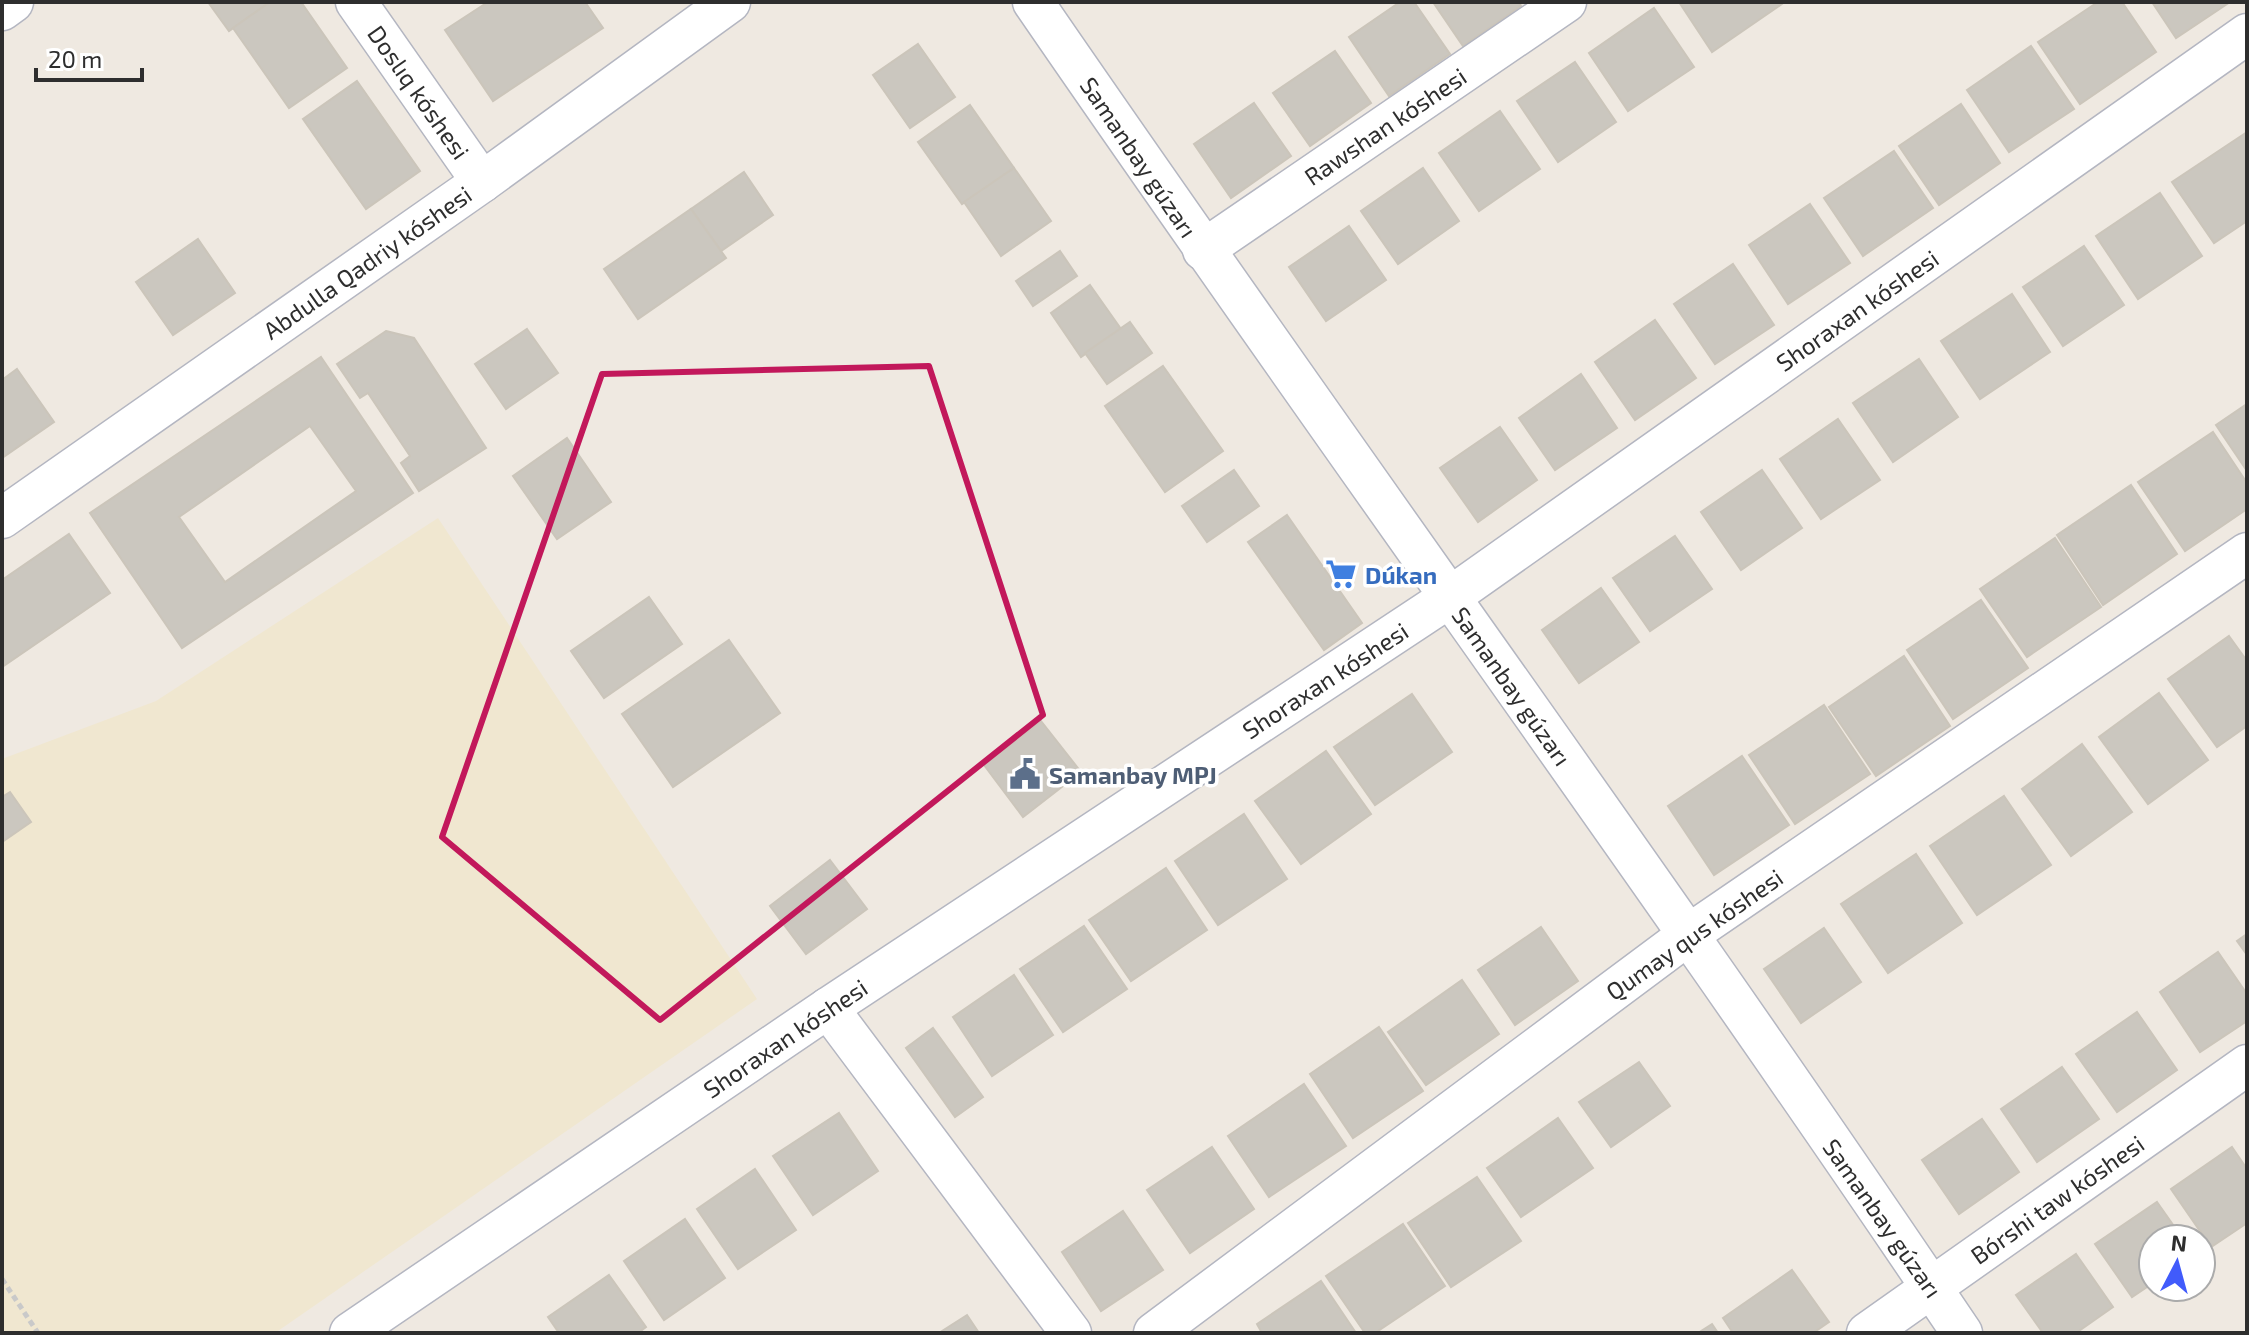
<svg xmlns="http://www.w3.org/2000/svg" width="2249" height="1335" font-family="'Exo 2',sans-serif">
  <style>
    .education { fill: #f0e7d0 }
    .building { fill: #cbc7bf; stroke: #cbc5ba; stroke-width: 2; fill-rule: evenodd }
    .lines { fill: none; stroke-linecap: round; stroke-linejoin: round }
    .street-casing { stroke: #b4b6c1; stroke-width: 43 }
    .path { stroke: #c9c9c9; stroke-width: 5; stroke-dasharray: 6 4; stroke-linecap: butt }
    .street { stroke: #fff; stroke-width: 40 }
    .marked { fill: none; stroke: #c2185b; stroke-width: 6; stroke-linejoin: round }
    .labels { text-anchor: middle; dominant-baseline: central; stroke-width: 7; stroke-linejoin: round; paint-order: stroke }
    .street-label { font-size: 24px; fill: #2e2e2e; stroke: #fff }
    .shop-label { font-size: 24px; font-weight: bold; fill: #366cbe; stroke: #fff; text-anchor: start }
    .service-label { font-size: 24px; font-weight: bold; fill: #4e5e75; stroke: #fff; text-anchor: start }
  </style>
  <rect width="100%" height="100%" fill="#efe9e1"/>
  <!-- education -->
  <path class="education" d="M438,518L757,999L275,1333H2V759L156,701Z"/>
  <!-- building -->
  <g class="building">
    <path d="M208,2H270L229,31Z"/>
    <path d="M270,2H301L347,68L289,108L233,28Z"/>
    <path d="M488,2H585L603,28L493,101L445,30Z"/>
    <path d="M1400,2H1414L1450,54L1389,96L1349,37Z"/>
    <path d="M1433,2H1519L1521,6L1463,46Z"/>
    <path d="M1679,2H1781L1782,4L1712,52Z"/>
    <path d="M2098,2H2122L2156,52L2080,104L2038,42Z"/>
    <path d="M2152,2H2230L2176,38Z"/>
    <path d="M1654,8L1694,67L1628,111L1589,53Z"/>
    <path d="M918,44L955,97L910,128L873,75Z"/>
    <path d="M2031,46L2074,109L2009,152L1967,90Z"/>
    <path d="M1335,51L1371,103L1310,146L1273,93Z"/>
    <path d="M1575,62L1616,122L1558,162L1517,101Z"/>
    <path d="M357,81L420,171L366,209L303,119Z"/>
    <path d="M1254,103L1291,156L1231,198L1194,144Z"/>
    <path d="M1961,104L2000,163L1939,205L1899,146Z"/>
    <path d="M970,105L1014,168L962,204L918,142Z"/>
    <path d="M1500,111L1540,169L1479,211L1439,153Z"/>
    <path d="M2247,132V221L2214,243L2172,182Z"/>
    <path d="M1894,151L1933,208L1863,256L1824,198Z"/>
    <path d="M1014,168L1051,221L1001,256L964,202Z"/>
    <path d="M1423,168L1459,221L1398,264L1361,211Z"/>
    <path d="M744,172L773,215L721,251L691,209Z"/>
    <path d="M2160,193L2202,256L2138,299L2096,236Z"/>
    <path d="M1810,204L1850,263L1788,304L1749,245Z"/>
    <path d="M691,209L726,258L638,319L604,269Z"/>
    <path d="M1349,226L1386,280L1326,321L1289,267Z"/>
    <path d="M198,239L235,293L173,335L136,282Z"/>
    <path d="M2084,246L2124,305L2063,346L2023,287Z"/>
    <path d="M1060,251L1077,276L1033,306L1016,281Z"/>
    <path d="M1733,264L1774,325L1715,364L1674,304Z"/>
    <path d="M1090,285L1121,329L1081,357L1051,313Z"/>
    <path d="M2012,294L2050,352L1980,399L1941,341Z"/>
    <path d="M1655,320L1696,378L1635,420L1595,362Z"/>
    <path d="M1130,322L1152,353L1107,384L1085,353Z"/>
    <path d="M527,329L558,373L506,409L475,364Z"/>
    <path d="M386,331L414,338L486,448L419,491L401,463L410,456L368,393L360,398L337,364Z"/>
    <path d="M321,357L413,493L182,648L90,513ZM310,426L356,491L225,582L179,517Z"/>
    <path d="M1919,359L1958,417L1893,462L1853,403Z"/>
    <path d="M1163,366L1223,451L1165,492L1105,406Z"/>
    <path d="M17,369L54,422L2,458V380Z"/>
    <path d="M1581,374L1617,428L1555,470L1519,418Z"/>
    <path d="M2247,404V471L2216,425Z"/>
    <path d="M1838,419L1880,480L1821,519L1780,459Z"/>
    <path d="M1500,427L1537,480L1478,522L1440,468Z"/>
    <path d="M2213,432L2247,483V509L2185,551L2138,482Z"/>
    <path d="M567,438L611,502L557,539L513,476Z"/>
    <path d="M1234,470L1259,506L1207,542L1182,506Z"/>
    <path d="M1762,470L1802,528L1741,570L1701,512Z"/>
    <path d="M2131,485L2177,554L2103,605L2057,535Z"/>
    <path d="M1287,515L1362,623L1324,650L1248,542Z"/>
    <path d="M69,534L110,593L2,667V580Z"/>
    <path d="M1675,536L1712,589L1650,631L1613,578Z"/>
    <path d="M2055,538L2101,607L2027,657L1980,589Z"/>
    <path d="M1601,588L1639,642L1579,683L1542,630Z"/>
    <path d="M649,597L682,644L604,698L571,651Z"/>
    <path d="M1981,600L2028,668L1953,719L1907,650Z"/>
    <path d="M2229,636L2247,661V726L2217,747L2168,679Z"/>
    <path d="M729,640L780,713L673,787L622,714Z"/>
    <path d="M1904,656L1950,726L1876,776L1829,707Z"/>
    <path d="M2159,693L2208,760L2148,804L2099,737Z"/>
    <path d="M1412,694L1452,752L1375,805L1334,747Z"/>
    <path d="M1824,705L1870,774L1795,824L1749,755Z"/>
    <path d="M1041,721L1081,772L1023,817L984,765Z"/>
    <path d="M2082,744L2132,812L2071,856L2022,789Z"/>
    <path d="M1326,751L1371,814L1301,864L1255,801Z"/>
    <path d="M1742,756L1789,825L1714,875L1668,806Z"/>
    <path d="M10,792L31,822L2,842V797Z"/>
    <path d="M2004,796L2051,865L1977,915L1930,846Z"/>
    <path d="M1244,814L1287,879L1218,925L1175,861Z"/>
    <path d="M1916,854L1962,923L1888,973L1841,904Z"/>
    <path d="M830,860L867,909L806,954L770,906Z"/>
    <path d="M1166,868L1207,930L1131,981L1089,920Z"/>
    <path d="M1084,926L1127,989L1063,1032L1020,969Z"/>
    <path d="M1541,927L1578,981L1515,1025L1478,970Z"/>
    <path d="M1824,928L1861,982L1801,1023L1764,969Z"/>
    <path d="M2247,934V955L2237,941Z"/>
    <path d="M2218,952L2247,994V1021L2200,1052L2160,992Z"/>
    <path d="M1014,975L1053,1035L992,1076L953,1017Z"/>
    <path d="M1462,980L1499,1034L1426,1085L1388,1032Z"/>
    <path d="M2137,1012L2177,1070L2117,1112L2076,1054Z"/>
    <path d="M1379,1027L1423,1091L1353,1138L1310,1074Z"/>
    <path d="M933,1028L983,1097L955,1117L906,1048Z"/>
    <path d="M1639,1062L1670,1106L1611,1147L1579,1102Z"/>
    <path d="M2062,1067L2099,1119L2037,1162L2001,1109Z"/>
    <path d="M1304,1084L1346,1146L1269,1197L1228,1136Z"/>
    <path d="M839,1113L878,1171L813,1215L773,1156Z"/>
    <path d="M1558,1118L1593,1168L1521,1217L1487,1168Z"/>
    <path d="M1982,1119L2019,1172L1959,1214L1922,1160Z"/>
    <path d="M1212,1147L1254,1209L1190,1253L1147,1190Z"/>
    <path d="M2232,1147L2247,1169V1223L2211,1247L2171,1189Z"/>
    <path d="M755,1169L796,1230L738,1269L697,1209Z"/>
    <path d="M1477,1177L1521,1241L1451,1287L1408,1223Z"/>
    <path d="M2157,1202L2183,1239H2153V1283L2132,1297L2095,1244Z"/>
    <path d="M1123,1211L1163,1270L1101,1311L1062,1252Z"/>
    <path d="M685,1219L725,1278L664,1320L624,1261Z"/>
    <path d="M1403,1224L1445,1286L1375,1333H1365L1326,1276Z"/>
    <path d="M2076,1254L2113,1307L2076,1333H2043L2016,1295Z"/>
    <path d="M1792,1270L1829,1322L1813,1333H1733L1723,1318Z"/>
    <path d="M609,1275L646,1327L638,1333H559L548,1317Z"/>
    <path d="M1321,1281L1356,1333H1262L1257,1324Z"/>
    <path d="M967,1315L979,1333H939Z"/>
    <path d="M1712,1324L1718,1333H1698Z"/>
  </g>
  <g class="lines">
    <defs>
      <g id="street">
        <path d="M356,2L482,182"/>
        <path d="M1033,2C1339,448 1660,884 1962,1333"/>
        <path d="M2,10L13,2"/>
        <path d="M1203,250L1566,2"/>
        <path d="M2,518L482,182L730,2"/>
        <path d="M828,1008L1071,1333"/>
        <path d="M350,1333L828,1008L1450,597L2247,34"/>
        <path d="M1154,1333L1688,935L2247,553"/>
        <path d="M1867,1333L2247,1065"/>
      </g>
    </defs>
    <!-- street casing -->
    <use href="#street" class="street-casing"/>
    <!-- path -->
    <path class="path" d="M2,1279L38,1333"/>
    <!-- street -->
    <use href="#street" class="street"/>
  </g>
  <!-- marked area -->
  <path class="marked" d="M929,366L1043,715L660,1020L442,837L602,374Z"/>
  <!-- icons -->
  <defs>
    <symbol id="supermarket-bare" viewBox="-9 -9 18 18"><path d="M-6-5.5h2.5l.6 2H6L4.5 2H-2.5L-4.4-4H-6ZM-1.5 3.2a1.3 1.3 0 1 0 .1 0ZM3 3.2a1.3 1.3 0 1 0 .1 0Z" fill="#3f7fe0" stroke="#fff" stroke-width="2.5" paint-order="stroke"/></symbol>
    <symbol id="civic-bare" viewBox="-9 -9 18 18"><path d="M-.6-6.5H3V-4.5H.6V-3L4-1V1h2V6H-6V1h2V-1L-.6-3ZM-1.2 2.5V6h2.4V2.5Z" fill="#5c6f8a" stroke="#fff" stroke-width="2.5" paint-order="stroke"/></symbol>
  </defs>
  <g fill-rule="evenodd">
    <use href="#supermarket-bare" x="1319" y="552" width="44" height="44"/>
    <use href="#civic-bare" x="1003" y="752" width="44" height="44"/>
  </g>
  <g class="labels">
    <!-- street labels -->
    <g class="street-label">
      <text transform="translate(419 92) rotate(55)">Doslıq kóshesi</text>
      <text transform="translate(1385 126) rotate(-34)">Rawshan kóshesi</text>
      <text transform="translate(1139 157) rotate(56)">Samanbay gúzarı</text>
      <text transform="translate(367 262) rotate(-35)">Abdulla Qadriy kóshesi</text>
      <text transform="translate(1857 310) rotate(-35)">Shoraxan kóshesi</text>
      <text transform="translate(1325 680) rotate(-33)">Shoraxan kóshesi</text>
      <text transform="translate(1512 686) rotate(55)">Samanbay gúzarı</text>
      <text transform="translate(1694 934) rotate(-35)">Qumay qus kóshesi</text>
      <text transform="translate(785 1038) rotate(-34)">Shoraxan kóshesi</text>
      <text transform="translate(2057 1199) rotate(-35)">Bórshi taw kóshesi</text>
      <text transform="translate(1883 1218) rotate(55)">Samanbay gúzarı</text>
    </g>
    <!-- shop labels -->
    <g class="shop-label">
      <text x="1365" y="574">Dúkan</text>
    </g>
    <!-- service labels -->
    <g class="service-label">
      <text x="1049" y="774">Samanbay MPJ</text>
    </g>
  </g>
  <!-- border -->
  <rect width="2249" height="1335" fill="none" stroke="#2e2e2e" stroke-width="8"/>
  <!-- north arrow -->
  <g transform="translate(2177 1263) rotate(6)"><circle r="38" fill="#ffffff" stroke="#ababab" stroke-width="2"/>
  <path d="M0-6L14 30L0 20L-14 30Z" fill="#415bfb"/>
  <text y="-12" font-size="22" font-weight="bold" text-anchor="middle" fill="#2e2e2e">N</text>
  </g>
  <!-- scale -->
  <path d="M36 68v12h106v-12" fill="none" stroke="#2e2e2e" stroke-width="4"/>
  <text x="48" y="68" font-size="24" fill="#2e2e2e" stroke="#ffffff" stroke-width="6" paint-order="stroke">20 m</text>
</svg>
